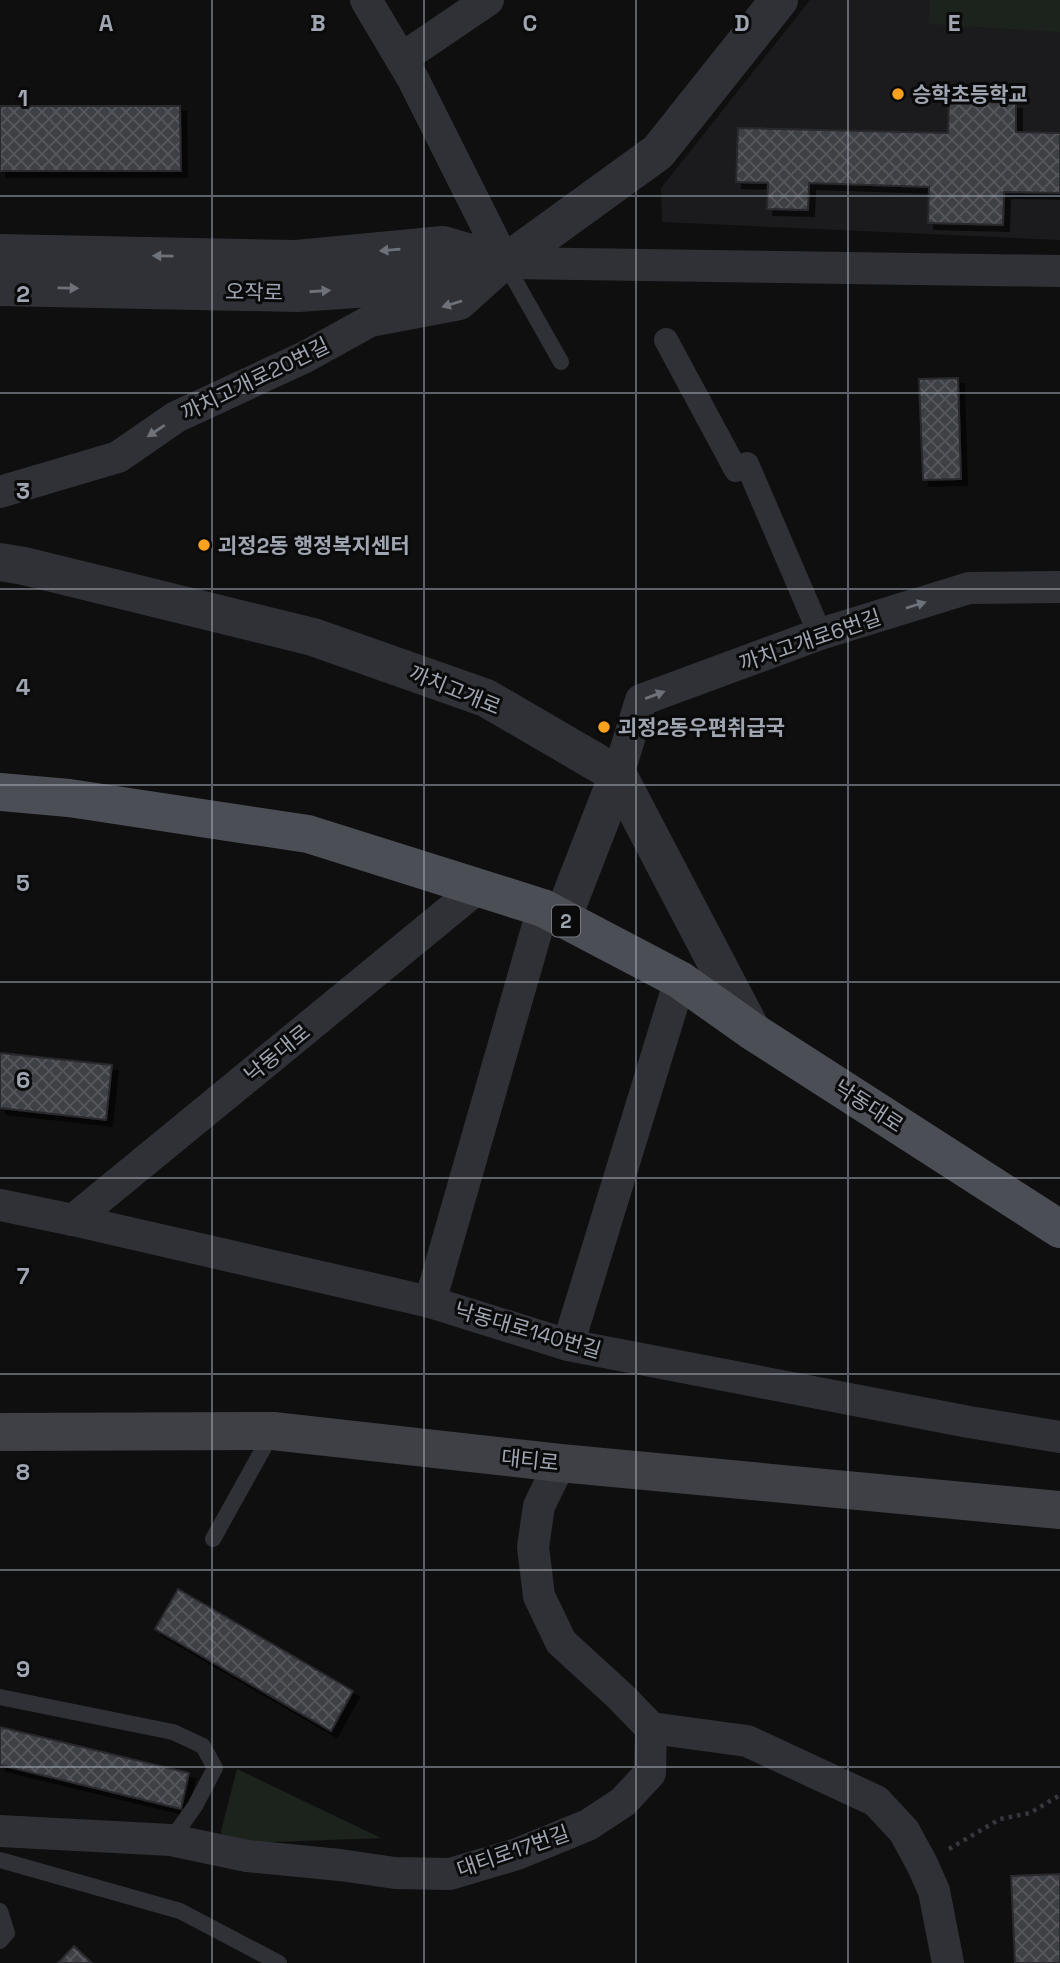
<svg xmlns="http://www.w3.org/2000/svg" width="1060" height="1963" font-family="'Space Grotesk','Noto Sans KR',sans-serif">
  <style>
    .built { fill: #1b1b1d }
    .park { fill: #1b231c }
    .building { fill: url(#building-cross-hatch); stroke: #29292d; stroke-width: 2; filter: url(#shadow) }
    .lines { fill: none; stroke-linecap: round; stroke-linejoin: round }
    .path { stroke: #36383d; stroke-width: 4.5; stroke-dasharray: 3.5 5; stroke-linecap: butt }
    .service { stroke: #303136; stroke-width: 16 }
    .pedestrian { stroke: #303136; stroke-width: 24 }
    .minor { stroke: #303136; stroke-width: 32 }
    .tertiary { stroke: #303136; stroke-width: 38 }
    .secondary { stroke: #3e4046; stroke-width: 38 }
    .primary { stroke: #4c4e55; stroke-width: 38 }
    .oneway { fill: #6d717a }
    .grid { fill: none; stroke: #9fa6b2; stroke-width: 2; stroke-opacity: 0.55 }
    .poi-dot { fill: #f9a01f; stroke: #0a0a0b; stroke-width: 2.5 }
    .labels { text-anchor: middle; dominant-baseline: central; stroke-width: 6; stroke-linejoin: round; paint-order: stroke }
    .shield { fill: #0a0a0b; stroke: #727780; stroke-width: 2 }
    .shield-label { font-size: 19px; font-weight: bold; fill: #9fa6b2 }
    .poi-label { font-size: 21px; font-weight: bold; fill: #9fa6b2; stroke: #0a0a0b; text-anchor: start }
    .street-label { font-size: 21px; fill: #9fa6b2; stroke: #0a0a0b }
    .grid-label { font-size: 23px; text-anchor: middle; font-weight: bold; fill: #9fa6b2; stroke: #0a0a0b; stroke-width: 6; stroke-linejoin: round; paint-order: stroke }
  </style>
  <defs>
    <pattern id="building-cross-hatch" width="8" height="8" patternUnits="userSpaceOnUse" patternTransform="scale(1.75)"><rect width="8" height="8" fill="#3e3f44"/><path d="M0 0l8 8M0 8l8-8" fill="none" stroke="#57585d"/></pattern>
    <filter id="shadow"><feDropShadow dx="6" dy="6" stdDeviation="0" flood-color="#0009"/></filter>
  </defs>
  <rect width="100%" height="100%" fill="#0f0f10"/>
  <!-- built -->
  <path class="built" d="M810,0H1060V240L662,222L661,188Z"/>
  <!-- park -->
  <g class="park">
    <path d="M930,0H1060V32L929,24Z"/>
    <path d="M237,1769L381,1838L223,1844L221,1831Z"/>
  </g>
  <!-- building -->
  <g class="building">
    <path d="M949,101L1016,103V132L1060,133V193L1004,192L1003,225L928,223L929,187L809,183L808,210L767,209L768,183L736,182L738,128L948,133Z"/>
    <path d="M0,106H180L181,171H0Z"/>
    <path d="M958,378L961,479L923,480L919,379Z"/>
    <path d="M0,1053L112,1065L106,1120L0,1108Z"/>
    <path d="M178,1589L353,1691L331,1731L155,1629Z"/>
    <path d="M0,1727L189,1773L181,1809L0,1765Z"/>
    <path d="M1060,1874V1963H1015L1011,1876Z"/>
    <path d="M74,1946L92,1963H58Z"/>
  </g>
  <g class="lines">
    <!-- path -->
    <path class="path" d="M949,1849L1000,1819L1030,1813L1060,1795"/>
    <!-- service -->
    <g class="service">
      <path d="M505,263L561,362"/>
      <path d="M213,1539L272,1433"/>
      <path d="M0,1697L173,1732L203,1746L215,1768L195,1806L171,1840"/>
      <path d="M0,1860L180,1911L279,1963"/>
      <path d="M0,1911L7,1933L0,1941"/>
    </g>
    <!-- pedestrian -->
    <path class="pedestrian" d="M666,340L736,470L747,464L820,634"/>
    <!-- minor -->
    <g class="minor">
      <path d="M366,0L413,79L505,263"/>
      <path d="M401,59L488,0"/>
      <path d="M505,263L1060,271"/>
      <path d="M0,492L118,457L176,417L305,357L370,321L460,304L504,264"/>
      <path d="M618,775L641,700L820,634L969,588L1060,587"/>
      <path d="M0,1205L73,1220L430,1302L568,1345L969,1422L1060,1437"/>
      <path d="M73,1220L480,886"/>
      <path d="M430,1302L543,908"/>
      <path d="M568,1345L680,980"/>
      <path d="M651,1728L747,1741L876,1801L904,1831L922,1864L934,1891L948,1963"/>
      <path d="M0,1831L171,1840L247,1856L340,1865L395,1873L450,1874L517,1854L588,1825L623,1802L650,1773L651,1728L621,1697L561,1642L539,1596L533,1547L539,1506L560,1463"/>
    </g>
    <!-- tertiary -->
    <g class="tertiary">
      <path d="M0,253L297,259L443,245L505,263"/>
      <path d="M0,287L298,293L398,286L459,277L505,263L658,152L779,0"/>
      <path d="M0,562L24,566L313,637L486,698L618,775L752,1031"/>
      <path d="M562,919L618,775"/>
    </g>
    <!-- secondary -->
    <path class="secondary" d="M0,1432L273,1431L560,1463L1060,1510"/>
    <!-- primary -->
    <path class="primary" d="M0,792L69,798L308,834L543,908L680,980L752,1031L1060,1229"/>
  </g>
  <!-- one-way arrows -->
  <defs><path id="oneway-solid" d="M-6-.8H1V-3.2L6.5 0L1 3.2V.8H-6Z" transform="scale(1.75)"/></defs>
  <g class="oneway">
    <use href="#oneway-solid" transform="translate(390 250) rotate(175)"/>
    <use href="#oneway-solid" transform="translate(163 256) rotate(-179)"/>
    <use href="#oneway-solid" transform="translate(68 288) rotate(1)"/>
    <use href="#oneway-solid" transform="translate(320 291) rotate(-4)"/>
    <use href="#oneway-solid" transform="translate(452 304) rotate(163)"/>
    <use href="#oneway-solid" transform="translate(156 431) rotate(146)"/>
    <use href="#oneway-solid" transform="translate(916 605) rotate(-17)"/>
    <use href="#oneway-solid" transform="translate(655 695) rotate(-20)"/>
  </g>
  <!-- grid -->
  <path class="grid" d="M212,0V1963M424,0V1963M636,0V1963M848,0V1963M0,196H1060M0,393H1060M0,589H1060M0,785H1060M0,982H1060M0,1178H1060M0,1374H1060M0,1570H1060M0,1767H1060"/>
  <!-- markers -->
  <g class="poi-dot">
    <circle cx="898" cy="94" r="7"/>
    <circle cx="204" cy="545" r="7"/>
    <circle cx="604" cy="727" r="7"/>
  </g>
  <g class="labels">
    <!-- shield labels -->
    <rect class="shield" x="552" y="905.5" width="28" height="31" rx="5"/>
    <g class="shield-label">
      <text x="566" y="921">2</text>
    </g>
    <!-- poi labels -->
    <g class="poi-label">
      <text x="912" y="94">승학초등학교</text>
      <text x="218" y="545">괴정2동 행정복지센터</text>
      <text x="618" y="727">괴정2동우편취급국</text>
    </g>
    <!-- street labels -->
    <g class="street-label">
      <text transform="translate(254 292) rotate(1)">오작로</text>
      <text transform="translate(255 379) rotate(-26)">까치고개로20번길</text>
      <text transform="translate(810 640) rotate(-19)">까치고개로6번길</text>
      <text transform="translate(455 690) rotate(22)">까치고개로</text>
      <text transform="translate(277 1053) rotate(-39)">낙동대로</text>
      <text transform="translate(869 1106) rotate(33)">낙동대로</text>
      <text transform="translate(528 1330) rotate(16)">낙동대로140번길</text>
      <text transform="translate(530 1460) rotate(6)">대티로</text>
      <text transform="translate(513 1851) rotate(-19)">대티로17번길</text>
    </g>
  </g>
  <g class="grid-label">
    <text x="106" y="31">A</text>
    <text x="318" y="31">B</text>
    <text x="530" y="31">C</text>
    <text x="742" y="31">D</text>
    <text x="954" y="31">E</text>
    <text x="23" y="106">1</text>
    <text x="23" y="302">2</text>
    <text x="23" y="499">3</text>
    <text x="23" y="695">4</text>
    <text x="23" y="891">5</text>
    <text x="23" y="1088">6</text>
    <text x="23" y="1284">7</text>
    <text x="23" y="1480">8</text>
    <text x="23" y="1677">9</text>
  </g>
</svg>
